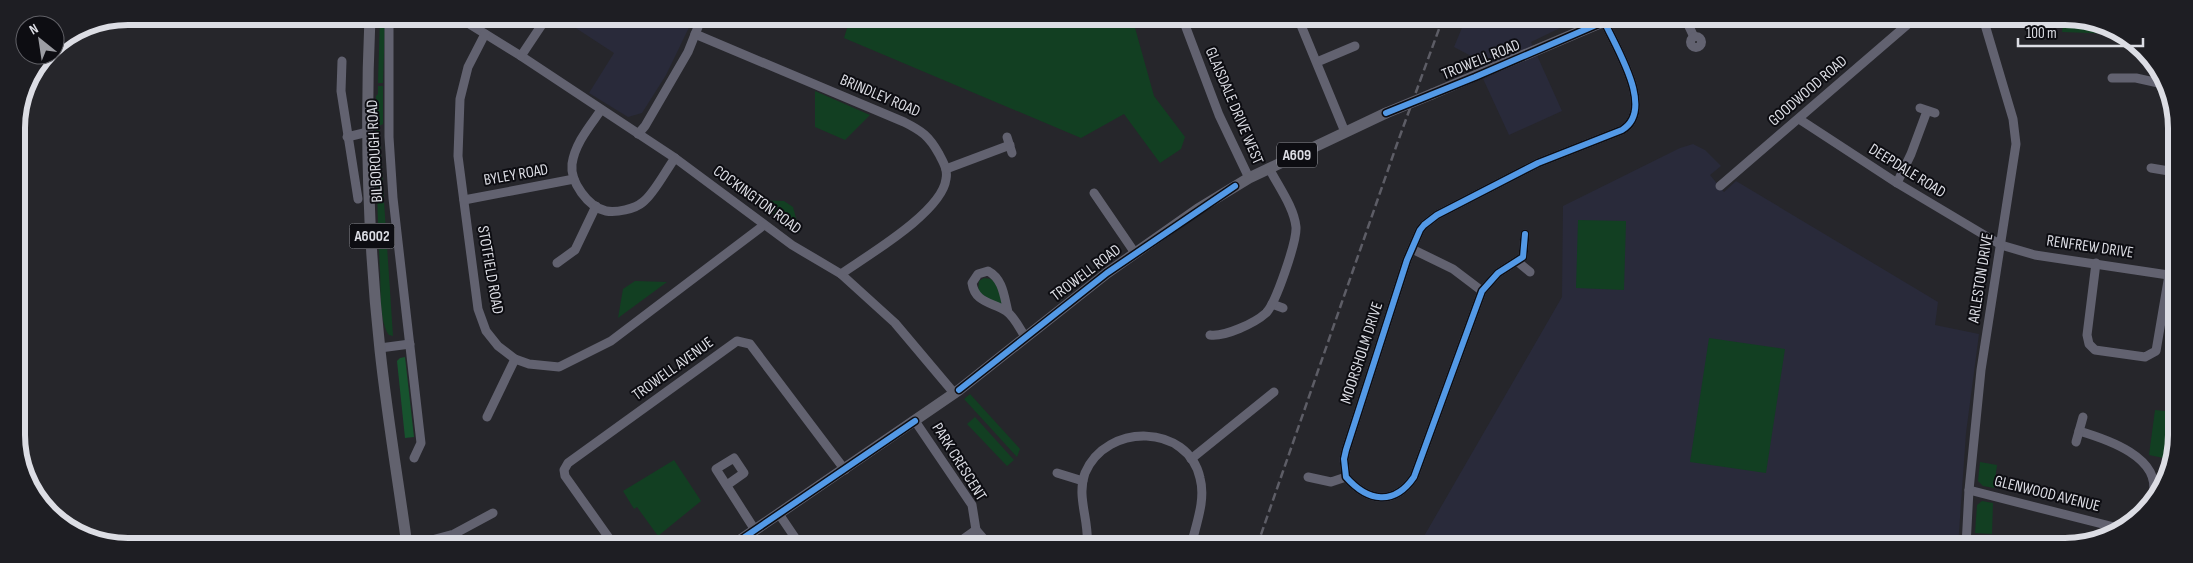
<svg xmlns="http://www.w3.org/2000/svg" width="2193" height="563" font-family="'Sofia Sans Condensed',sans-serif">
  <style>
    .built { fill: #292a3a }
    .green { fill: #123f22 }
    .forest { fill: #17532e }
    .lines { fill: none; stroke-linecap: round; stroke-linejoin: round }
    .stream { stroke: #225f37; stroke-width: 2.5 }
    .minor { stroke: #626270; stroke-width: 9 }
    .major { stroke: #62626e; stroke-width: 11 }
    .rail { stroke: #5d5d66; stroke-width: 2.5; stroke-dasharray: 8 4; stroke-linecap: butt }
    .major-bridge { stroke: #62626e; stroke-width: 11 }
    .cycleway-casing { stroke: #0d0d12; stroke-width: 9 }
    .cycleway { stroke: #5399e6; stroke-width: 6 }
    .labels { text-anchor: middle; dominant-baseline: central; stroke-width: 4; stroke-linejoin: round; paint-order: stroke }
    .shield { fill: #0d0d12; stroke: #9e9fa5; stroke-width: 1 }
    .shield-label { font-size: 15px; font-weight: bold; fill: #dcdde4 }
    .street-label { font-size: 16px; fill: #dcdde4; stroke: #0d0d12 }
    .rim { fill: none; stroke: #dcdde4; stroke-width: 6 }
  </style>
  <rect width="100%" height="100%" fill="#26262b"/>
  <!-- built -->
  <g class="built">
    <path d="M559,17H694L666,75L642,113L628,117L589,93L614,53Z"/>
    <path d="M1466,18H1581L1531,42L1562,111L1509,135L1473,57L1454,47Z"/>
    <path d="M1693,144L1705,150L1721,166L1710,175L1724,192L1736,181L1938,302L1935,325L1979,334L1966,433L1958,546H1506L1423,538L1562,297L1563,206L1680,148Z"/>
  </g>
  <!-- green -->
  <g class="green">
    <path d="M380,17H388L385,22L383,83H378Z"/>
    <path d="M831,17H1132L1154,96L1185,137L1181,149L1160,163L1124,114L1081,138L844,38L848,25Z"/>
    <path d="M2064,18H2087L2116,34L2062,32Z"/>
    <path d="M378,86H383V124L379,126L393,336L389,335C379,321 381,289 380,271C377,213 376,154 376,96L378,94Z"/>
    <path d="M815,91L870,115L845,140L815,127Z"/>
    <path d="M752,200L784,201L793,207L800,233Z"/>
    <path d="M1578,220L1626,221L1624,290L1576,288Z"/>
    <path d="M984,278L991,279L996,284L1003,303L1002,307L978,292L979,281Z"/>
    <path d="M635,281L667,282L618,318L623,289Z"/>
    <path d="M1709,338L1785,349L1766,473L1690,462Z"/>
    <path d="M970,394L1020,449L1017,457L964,399Z"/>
    <path d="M2155,410L2175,412L2173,460L2149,455Z"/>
    <path d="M975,417L1014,460L1007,466L967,424Z"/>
    <path d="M674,460L701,501L658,536L637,507L634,509L623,491Z"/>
    <path d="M1980,462L1997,465L1994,488L1983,486L1978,481Z"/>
    <path d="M1982,501L1993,503L1992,534L1975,533L1977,505Z"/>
  </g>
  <!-- forest -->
  <path class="forest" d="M405,357L414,437L405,438L397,361L400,358Z"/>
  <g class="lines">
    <!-- stream -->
    <path class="stream" d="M1385,537L1490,546"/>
    <!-- minor -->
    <g class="minor">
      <path d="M393,17L389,27V137L393,198L421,443L414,458"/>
      <path d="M458,17L521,56L675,158L792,245L841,274L895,323L954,393"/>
      <path d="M1182,17L1219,115L1249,178"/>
      <path d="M1298,18L1345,132"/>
      <path d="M1685,18L1694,37"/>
      <path d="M485,34L468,67L460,99L458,156L478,309L486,331L498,346L515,359L529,364L559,367L611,341L764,225"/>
      <path d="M695,34L904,122C922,131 929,136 939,154C943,162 948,169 946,179C942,212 868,255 841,274"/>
      <circle cx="1696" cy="42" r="5.5"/>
      <path d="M521,56L547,17"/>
      <path d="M342,61L341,91L358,199"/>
      <path d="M1317,62L1355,46"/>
      <path d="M2112,78H2136L2163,84"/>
      <path d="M1920,108L1935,113"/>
      <path d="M601,110C590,126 575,143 572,164C570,182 588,207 606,211C616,213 635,209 643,202C654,194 666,170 675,158"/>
      <path d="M1799,119L1897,183L2001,245L2035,255L2175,276"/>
      <path d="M638,134L645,126L688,52L702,17"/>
      <path d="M347,137L368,132"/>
      <path d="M1007,137L1012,153"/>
      <path d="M2151,168L2175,172"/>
      <path d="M946,169L1010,145"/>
      <path d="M1897,183L1911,154L1927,111"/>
      <path d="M1720,186L1915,18"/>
      <path d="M1094,193L1135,253"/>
      <path d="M464,200L574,179"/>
      <path d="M1525,234L1523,257L1498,273L1482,291L1414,477C1394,506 1368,502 1346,477L1344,459L1346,450L1407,260L1420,230L1424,225L1437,215L1538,163L1622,130C1656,110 1616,48 1604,21"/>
      <path d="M1412,249L1453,269L1482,291"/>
      <path d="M1518,262L1530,272"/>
      <path d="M557,263L575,250L596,206"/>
      <path d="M2096,263L2087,335L2089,344L2095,350L2145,357L2156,351L2169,275"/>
      <path d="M1272,304L1283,308"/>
      <path d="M1008,312C1004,296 1003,279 988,271L978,274L972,283C975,303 992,302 1006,311C1014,316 1020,329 1025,337"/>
      <path d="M1210,335C1225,337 1255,323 1266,313C1276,303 1297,241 1296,227C1294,207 1278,186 1269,168"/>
      <path d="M380,348L410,344"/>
      <path d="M487,417L515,359"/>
      <path d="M915,421L972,505L976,530L989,545"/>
      <path d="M2079,431C2106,439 2162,457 2153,495"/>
      <path d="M2076,442L2083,417"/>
      <path d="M1191,459L1274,392"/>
      <path d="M1057,473L1083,481"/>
      <path d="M1308,477L1331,482L1346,477"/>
      <path d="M727,485L744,473L734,458L716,469L755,530"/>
      <path d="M1969,490L2118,528"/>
      <path d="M779,514L800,545"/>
      <path d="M1335,541L1352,546"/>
      <path d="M413,545L454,534L493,513"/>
      <path d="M614,545L565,476L564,470L568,463L737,341L750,344L845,470"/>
      <path d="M955,545L976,530"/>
      <path d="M1087,546C1090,522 1076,497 1085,473C1107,422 1188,424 1200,478C1206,500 1196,524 1191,546"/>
      <path d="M1966,546L1969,490L1981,370L2016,144L2013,119L1983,18"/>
    </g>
    <!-- major -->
    <g class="major">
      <path d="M370,17C365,127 368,240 380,350C387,415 398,480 407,545"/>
      <path d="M1432,94L1612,18"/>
      <path d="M733,545L959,390L1107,273L1198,209L1249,178L1386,113"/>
    </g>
    <!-- rail -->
    <path class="rail" d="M1257,546L1397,144L1443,18"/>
    <!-- major-bridge -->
    <path class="major-bridge" d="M1386,113L1432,94"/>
    <defs>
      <g id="cycleway">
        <path d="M1386,113L1475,77L1612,18"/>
        <path d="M1525,234L1523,257L1498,273L1482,291L1414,477C1394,506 1368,502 1346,477L1344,459L1346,450L1407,260L1420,230L1424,225L1437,215L1538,163L1622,130C1656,110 1616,48 1604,21"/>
        <path d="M959,390L1107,273L1235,186"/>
        <path d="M733,545L915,421"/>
      </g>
    </defs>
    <!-- cycleway casing -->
    <use href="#cycleway" class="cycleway-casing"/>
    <!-- cycleway -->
    <use href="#cycleway" class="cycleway"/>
  </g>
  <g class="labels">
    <!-- shield labels -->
    <g class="shield">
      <rect x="1277" y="142.5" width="40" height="25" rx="4"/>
      <rect x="349.5" y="223.5" width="45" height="25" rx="4"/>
    </g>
    <g class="shield-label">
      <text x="1297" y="155">A609</text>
      <text x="372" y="236">A6002</text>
    </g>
    <!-- street labels -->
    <g class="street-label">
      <text transform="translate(1481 60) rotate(-22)">TROWELL ROAD</text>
      <text transform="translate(1808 91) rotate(-41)">GOODWOOD ROAD</text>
      <text transform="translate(880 96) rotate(23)">BRINDLEY ROAD</text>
      <text transform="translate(1234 106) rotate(67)">GLAISDALE DRIVE WEST</text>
      <text transform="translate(375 151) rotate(-93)">BILBOROUGH ROAD</text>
      <text transform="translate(1907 171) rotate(32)">DEEPDALE ROAD</text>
      <text transform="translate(516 175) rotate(-10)">BYLEY ROAD</text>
      <text transform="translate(757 200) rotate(36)">COCKINGTON ROAD</text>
      <text transform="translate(2090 247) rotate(8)">RENFREW DRIVE</text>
      <text transform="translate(490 270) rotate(80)">STOTFIELD ROAD</text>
      <text transform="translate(1086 273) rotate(-37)">TROWELL ROAD</text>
      <text transform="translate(1981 278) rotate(-81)">ARLESTON DRIVE</text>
      <text transform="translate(1362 353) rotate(-72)">MOORSHOLM DRIVE</text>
      <text transform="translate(673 369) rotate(-36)">TROWELL AVENUE</text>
      <text transform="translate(959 462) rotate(58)">PARK CRESCENT</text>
      <text transform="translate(2047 494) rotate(14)">GLENWOOD AVENUE</text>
    </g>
  </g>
  <!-- crop -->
  <path d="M0 0H2193V563H0ZM128 25H2065A103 103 0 0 1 2168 128V435A103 103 0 0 1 2065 538H128A103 103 0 0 1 25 435V128A103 103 0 0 1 128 25Z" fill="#1e1e23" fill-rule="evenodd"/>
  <path class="rim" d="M128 25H2065A103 103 0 0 1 2168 128V435A103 103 0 0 1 2065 538H128A103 103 0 0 1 25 435V128A103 103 0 0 1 128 25Z"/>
  <!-- north arrow -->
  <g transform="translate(40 40) rotate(330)"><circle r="24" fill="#0d0d12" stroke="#606066"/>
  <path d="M0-4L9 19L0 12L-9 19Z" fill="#9c9da3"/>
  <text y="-8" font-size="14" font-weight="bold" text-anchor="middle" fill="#dcdde4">N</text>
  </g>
  <!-- scale -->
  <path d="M2018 38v8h125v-8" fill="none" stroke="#dcdde4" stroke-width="2.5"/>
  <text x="2026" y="38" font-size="15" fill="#dcdde4" stroke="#0d0d12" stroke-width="4" paint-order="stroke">100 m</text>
</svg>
